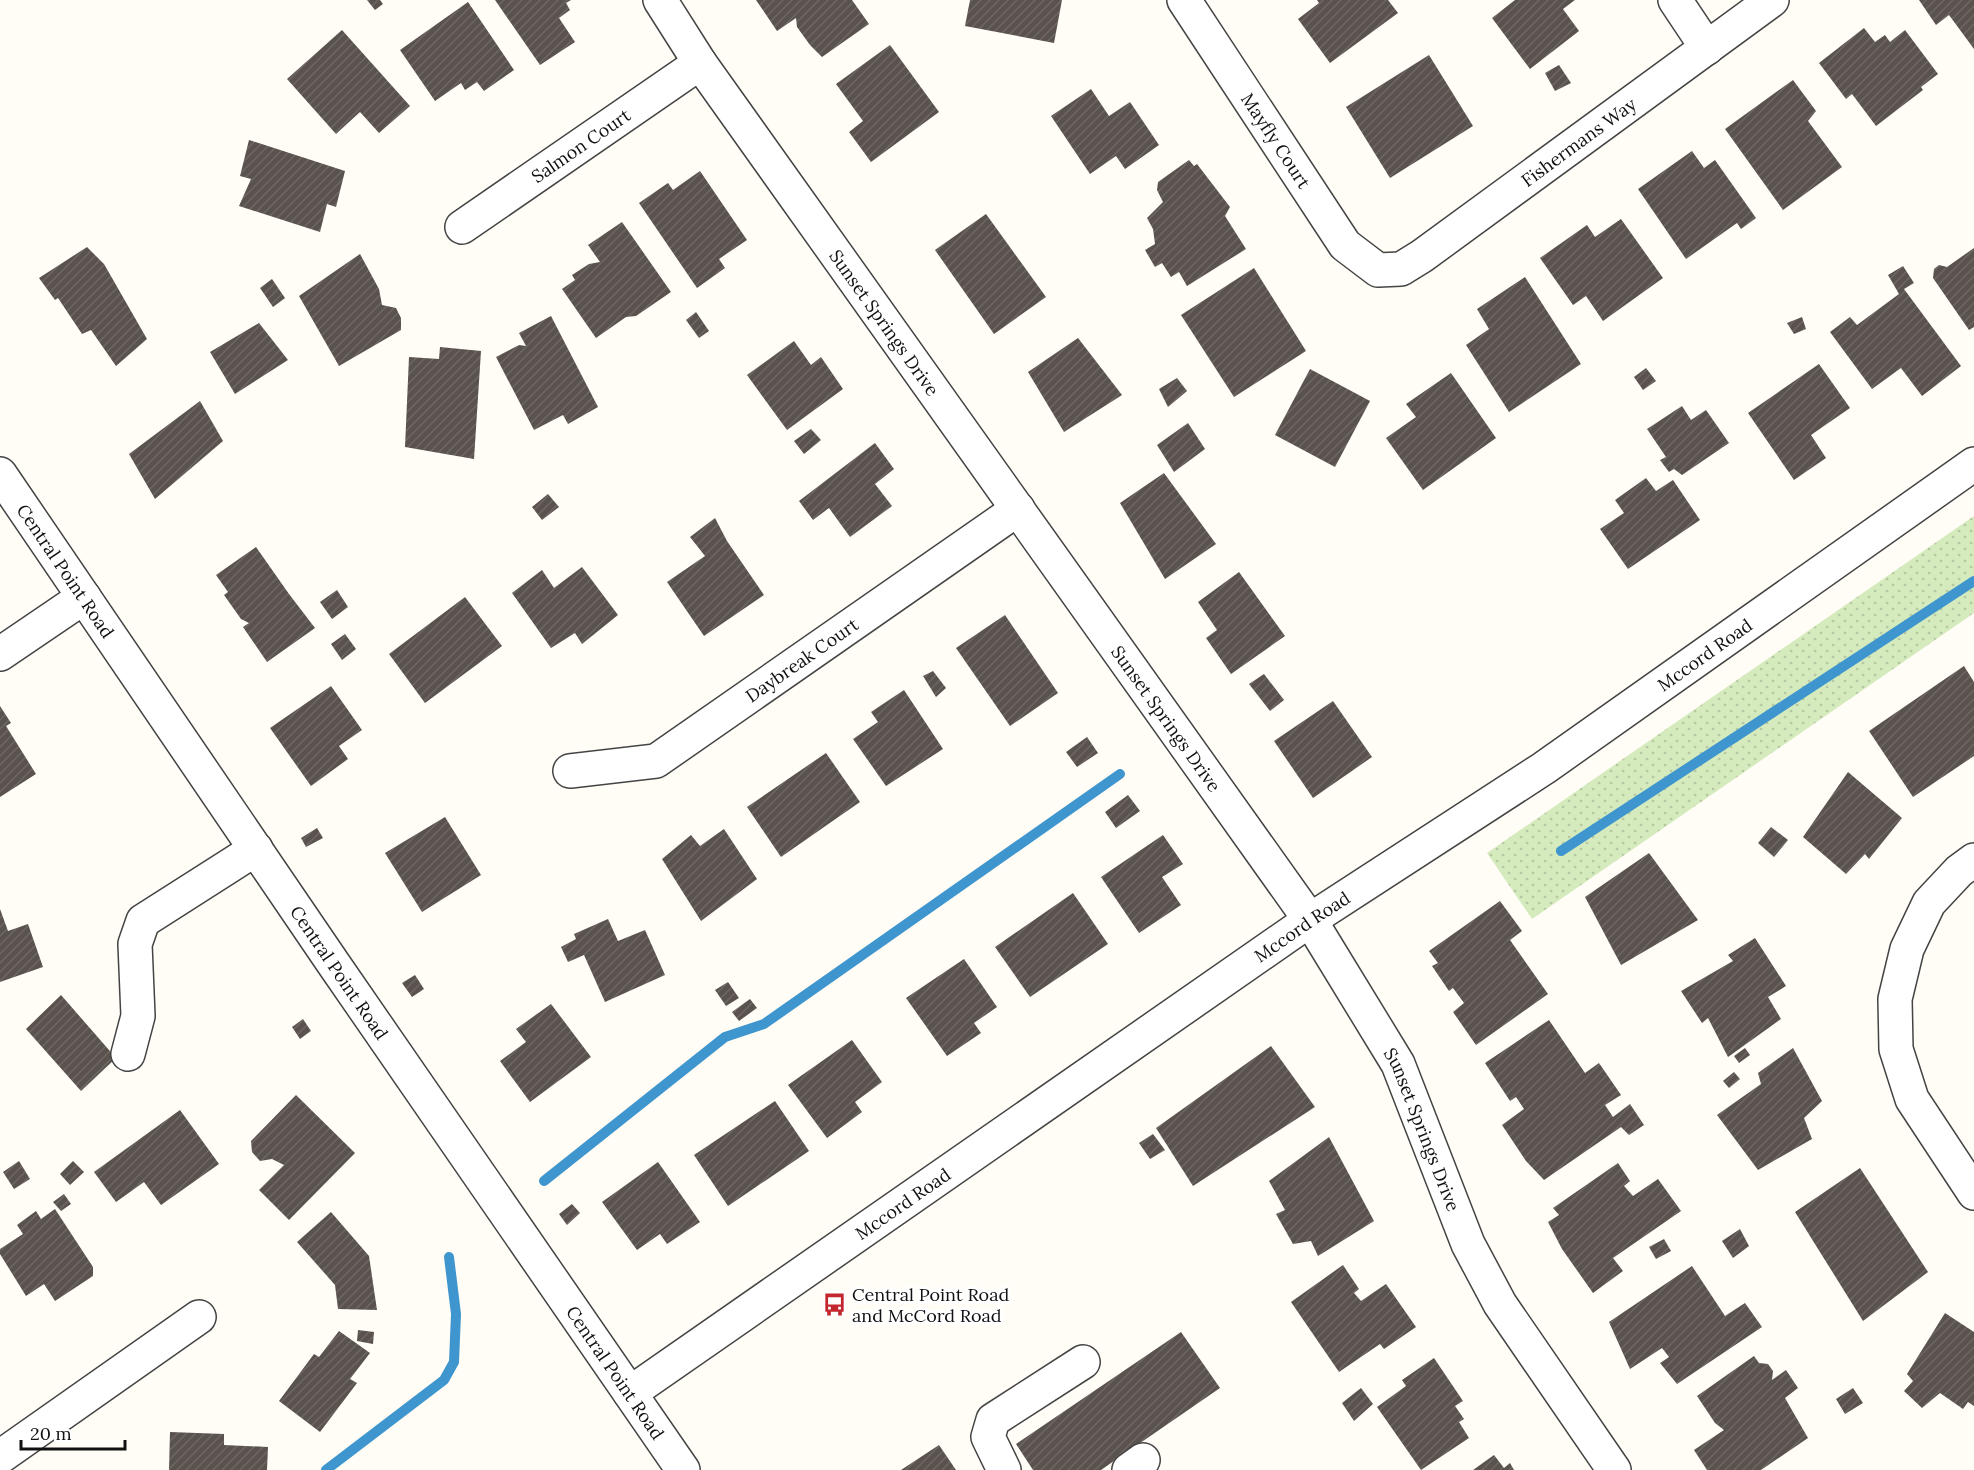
<svg xmlns="http://www.w3.org/2000/svg" width="1974" height="1470" font-family="Lora,serif">
  <style>
    .grass { fill: url(#grass-dots) }
    .lines { fill: none; stroke-linecap: round; stroke-linejoin: round }
    .stream { stroke: #3f96cf; stroke-width: 10 }
    .building { fill: url(#building-hatch) }
    .minor-casing { stroke: #444; stroke-width: 36 }
    .minor { stroke: #fff; stroke-width: 33 }
    .labels { text-anchor: middle; dominant-baseline: central; stroke-width: 6; stroke-linejoin: round; paint-order: stroke }
    .street-label { font-size: 18px; fill: #111; stroke: #fff }
    .poi-label { font-size: 18px; fill: #111; stroke: #fff; text-anchor: start }
  </style>
  <defs>
    <pattern id="grass-dots" width="8" height="8" patternUnits="userSpaceOnUse" patternTransform="scale(1.5)"><rect width="8" height="8" fill="#d5ebbd"/><path d="M2 2h.1M6 6h.1" fill="none" stroke="#b6c8a1" stroke-width="1.8" stroke-linecap="round"/></pattern>
    <pattern id="building-hatch" width="6" height="6" patternUnits="userSpaceOnUse" patternTransform="scale(1.5)"><rect width="6" height="6" fill="#5a524d"/><path d="M-1 1l2-2M0 6l6-6M5 7l2-2" fill="none" stroke="#6d6662"/></pattern>
  </defs>
  <rect width="100%" height="100%" fill="#fffdf5"/>
  <!-- grass -->
  <path class="grass" d="M1974,516V613L1532,919L1487,853Z"/>
  <g class="lines">
    <!-- stream -->
    <g class="stream">
      <path d="M1561,851L1974,581"/>
      <path d="M544,1181L725,1037L764,1024L1120,774"/>
      <path d="M326,1470L444,1380L454,1362L456,1314L449,1257"/>
    </g>
  </g>
  <!-- building -->
  <g class="building">
    <path d="M367,0H380L383,4L375,10Z"/>
    <path d="M495,0H571L566,3L570,10L559,18L575,42L540,65Z"/>
    <path d="M756,0H852L869,24L822,57L810,45L797,27L796,18L777,31Z"/>
    <path d="M970,0H1062L1054,43L965,26Z"/>
    <path d="M1317,0H1388L1398,13L1330,63L1298,19L1319,3Z"/>
    <path d="M1515,0H1575L1563,9L1579,31L1530,69L1492,18Z"/>
    <path d="M1919,0H1974V49L1949,15L1936,25Z"/>
    <path d="M468,2L514,70L484,91L477,82L465,90L461,83L435,101L400,50Z"/>
    <path d="M1864,28L1875,42L1885,35L1890,42L1905,30L1938,74L1921,87L1923,90L1876,126L1852,94L1846,99L1819,63Z"/>
    <path d="M342,30L410,106L379,133L360,112L336,134L287,79Z"/>
    <path d="M890,45L939,112L871,162L849,132L863,121L836,84Z"/>
    <path d="M1429,55L1473,126L1390,178L1346,107Z"/>
    <path d="M1559,65L1571,83L1555,91L1545,73Z"/>
    <path d="M1793,80L1816,111L1808,121L1842,167L1783,210L1725,129Z"/>
    <path d="M1091,89L1109,116L1130,102L1159,145L1125,169L1116,156L1090,174L1051,116Z"/>
    <path d="M249,140L345,171L336,207L327,204L320,232L239,206L251,179L240,176Z"/>
    <path d="M1692,151L1704,168L1715,160L1756,218L1741,229L1737,223L1686,259L1638,189Z"/>
    <path d="M1189,160L1194,166L1197,164L1230,207L1225,216L1246,249L1187,286L1179,272L1171,277L1162,263L1155,267L1145,250L1155,244L1153,229L1147,218L1163,202L1157,190L1158,182Z"/>
    <path d="M700,171L747,240L719,259L725,268L697,288L639,203L668,183L673,190Z"/>
    <path d="M986,214L1046,297L994,334L935,250Z"/>
    <path d="M1621,219L1663,278L1603,321L1586,296L1573,305L1540,258L1587,225L1595,237Z"/>
    <path d="M622,222L671,292L636,316L626,317L596,338L562,289L575,280L572,275L589,264L600,262L588,245Z"/>
    <path d="M87,247L104,264L147,339L116,366L91,330L82,334L58,298L55,300L39,278Z"/>
    <path d="M1974,248V327L1969,330L1933,278L1934,269L1939,265L1947,267Z"/>
    <path d="M360,254L379,289L382,305L396,308L401,318V330L339,366L299,296Z"/>
    <path d="M1903,266L1914,283L1904,289L1961,366L1922,396L1901,368L1872,389L1830,332L1850,317L1857,325L1899,294L1888,275Z"/>
    <path d="M1254,268L1306,351L1234,397L1181,315Z"/>
    <path d="M1525,277L1581,364L1509,412L1466,345L1489,329L1477,309Z"/>
    <path d="M272,279L285,298L273,307L260,288Z"/>
    <path d="M696,312L709,331L699,338L686,320Z"/>
    <path d="M551,316L598,407L568,424L563,415L534,430L496,357L519,345L526,346L519,333Z"/>
    <path d="M1802,317L1806,329L1794,334L1787,323Z"/>
    <path d="M259,323L288,360L235,394L210,352Z"/>
    <path d="M1078,338L1122,395L1064,432L1028,372Z"/>
    <path d="M794,341L811,365L821,357L843,389L787,430L747,375Z"/>
    <path d="M440,347L481,351L474,459L405,447L409,357L439,359Z"/>
    <path d="M1819,364L1850,408L1811,435L1826,458L1794,480L1748,413Z"/>
    <path d="M1646,368L1656,381L1643,390L1634,377Z"/>
    <path d="M1310,369L1370,401L1335,467L1275,435Z"/>
    <path d="M1451,373L1496,438L1423,490L1386,438L1416,417L1406,404Z"/>
    <path d="M1177,378L1187,391L1168,407L1159,389Z"/>
    <path d="M200,401L223,441L155,499L129,454Z"/>
    <path d="M1682,406L1691,420L1706,410L1729,443L1682,475L1674,469L1669,472L1660,460L1666,457L1647,429Z"/>
    <path d="M1188,423L1205,449L1174,472L1157,445Z"/>
    <path d="M811,429L821,440L804,454L794,441Z"/>
    <path d="M875,443L894,469L875,484L892,506L850,537L829,508L813,520L799,501Z"/>
    <path d="M1164,473L1216,544L1165,579L1120,503Z"/>
    <path d="M1646,478L1656,491L1673,480L1700,520L1628,569L1600,529L1624,513L1615,500Z"/>
    <path d="M548,494L559,507L542,520L532,507Z"/>
    <path d="M715,518L727,541L764,595L704,636L667,582L705,556L690,537Z"/>
    <path d="M256,547L289,594L315,628L267,662L243,627L249,623L241,619L224,595L228,592L216,575Z"/>
    <path d="M582,567L618,615L582,644L575,633L551,648L512,593L542,570L554,588Z"/>
    <path d="M1239,572L1285,636L1231,674L1206,638L1217,630L1198,602Z"/>
    <path d="M337,590L348,607L332,619L320,602Z"/>
    <path d="M465,597L502,646L425,703L389,654Z"/>
    <path d="M1005,615L1058,693L1010,726L956,648Z"/>
    <path d="M345,634L356,649L342,660L331,644Z"/>
    <path d="M1964,666L1974,682V756L1913,797L1869,731Z"/>
    <path d="M933,671L946,688L936,697L923,676Z"/>
    <path d="M1264,674L1284,700L1270,711L1249,684Z"/>
    <path d="M331,686L362,730L339,746L348,759L311,786L270,728Z"/>
    <path d="M904,690L943,749L886,786L853,739L878,722L871,712Z"/>
    <path d="M1333,701L1372,757L1313,798L1274,741Z"/>
    <path d="M0,706L11,723L6,726L36,774L0,797Z"/>
    <path d="M1087,737L1098,753L1077,767L1066,752Z"/>
    <path d="M826,753L860,802L781,857L747,807Z"/>
    <path d="M1848,772L1902,818L1869,859L1865,854L1846,874L1803,837Z"/>
    <path d="M1128,795L1140,811L1116,828L1105,812Z"/>
    <path d="M445,817L481,875L422,912L385,853Z"/>
    <path d="M1771,827L1788,840L1774,857L1758,843Z"/>
    <path d="M317,828L323,838L306,847L301,838Z"/>
    <path d="M724,829L757,879L701,921L662,859L691,835L700,846Z"/>
    <path d="M1163,835L1183,864L1162,877L1181,905L1139,933L1101,877Z"/>
    <path d="M1649,853L1698,920L1621,965L1585,897Z"/>
    <path d="M1073,893L1108,944L1030,997L995,947Z"/>
    <path d="M1500,901L1522,931L1510,940L1548,994L1476,1045L1453,1012L1464,1003L1453,988L1449,991L1432,966L1438,963L1429,951Z"/>
    <path d="M0,909L8,931L28,924L43,967L0,982Z"/>
    <path d="M608,919L618,941L645,930L665,975L605,1002L584,955L568,962L561,947L576,939L574,934Z"/>
    <path d="M1755,938L1786,986L1768,997L1781,1019L1728,1057L1708,1018L1702,1023L1681,991L1733,961L1728,955Z"/>
    <path d="M964,959L997,1007L974,1023L981,1033L947,1056L906,998Z"/>
    <path d="M415,975L424,989L412,997L402,983Z"/>
    <path d="M728,982L739,998L726,1006L715,990Z"/>
    <path d="M61,995L116,1058L81,1091L26,1029Z"/>
    <path d="M750,999L757,1008L739,1021L732,1012Z"/>
    <path d="M551,1004L591,1057L530,1102L500,1061L526,1042L516,1029Z"/>
    <path d="M303,1019L311,1031L300,1039L292,1027Z"/>
    <path d="M1549,1020L1585,1073L1599,1063L1621,1095L1605,1105L1613,1117L1630,1104L1644,1125L1629,1135L1621,1127L1544,1180L1526,1161L1502,1125L1524,1109L1516,1097L1510,1101L1485,1063Z"/>
    <path d="M852,1040L882,1082L855,1102L862,1112L827,1138L788,1085Z"/>
    <path d="M1271,1046L1315,1107L1193,1186L1156,1128Z"/>
    <path d="M1745,1048L1750,1055L1739,1063L1734,1056Z"/>
    <path d="M1793,1048L1822,1101L1804,1118L1812,1139L1758,1170L1717,1115L1761,1084L1758,1073Z"/>
    <path d="M1734,1072L1740,1079L1729,1088L1723,1081Z"/>
    <path d="M296,1095L355,1153L289,1220L259,1190L284,1165L272,1159L260,1161L252,1152L251,1141Z"/>
    <path d="M775,1101L809,1151L728,1206L694,1155Z"/>
    <path d="M180,1110L219,1164L161,1205L144,1182L116,1202L94,1172Z"/>
    <path d="M1153,1134L1165,1150L1150,1159L1139,1143Z"/>
    <path d="M1329,1137L1374,1221L1318,1256L1311,1241L1293,1244L1276,1214L1285,1210L1269,1181Z"/>
    <path d="M19,1161L30,1179L14,1189L3,1172Z"/>
    <path d="M73,1161L84,1172L70,1185L60,1174Z"/>
    <path d="M658,1162L700,1222L667,1244L660,1234L637,1250L602,1202Z"/>
    <path d="M1618,1163L1630,1181L1624,1186L1633,1196L1658,1179L1681,1211L1613,1258L1623,1271L1593,1293L1562,1249L1548,1222L1559,1215L1553,1208Z"/>
    <path d="M1860,1168L1928,1272L1863,1321L1795,1212Z"/>
    <path d="M64,1194L71,1204L61,1211L53,1202Z"/>
    <path d="M572,1204L580,1213L567,1225L559,1214Z"/>
    <path d="M55,1209L93,1267V1276L55,1301L44,1284L26,1296L0,1254V1249L23,1234L17,1225L36,1211L41,1219Z"/>
    <path d="M331,1212L369,1256L377,1310L338,1309L335,1285L297,1242Z"/>
    <path d="M1740,1229L1749,1246L1733,1258L1722,1241Z"/>
    <path d="M1664,1239L1671,1251L1656,1259L1649,1247Z"/>
    <path d="M1343,1265L1359,1289L1354,1293L1361,1301L1386,1284L1416,1327L1384,1349L1380,1344L1339,1372L1291,1302Z"/>
    <path d="M1692,1266L1725,1316L1745,1303L1762,1327L1677,1384L1660,1363L1669,1357L1662,1348L1630,1369L1609,1322Z"/>
    <path d="M1945,1313L1974,1332V1406L1968,1402L1963,1409L1940,1393L1922,1408L1904,1391L1913,1381L1907,1374Z"/>
    <path d="M358,1330L374,1332L373,1344L357,1341Z"/>
    <path d="M339,1331L370,1353L350,1379L357,1383L320,1432L279,1401L314,1354L319,1357Z"/>
    <path d="M1181,1332L1220,1388L1101,1470H1033L1016,1444Z"/>
    <path d="M1754,1356L1759,1363L1768,1364L1773,1371L1772,1380L1786,1370L1798,1388L1785,1398L1808,1438L1761,1470H1707L1694,1450L1724,1430L1715,1423L1697,1396Z"/>
    <path d="M1434,1358L1463,1401L1455,1406L1464,1419L1459,1422L1469,1438L1421,1470L1377,1407L1406,1386L1402,1380Z"/>
    <path d="M1361,1388L1373,1404L1354,1421L1342,1403Z"/>
    <path d="M1853,1388L1863,1403L1845,1414L1836,1399Z"/>
    <path d="M170,1432L224,1434V1445L268,1447L267,1470H169Z"/>
    <path d="M939,1445L956,1470H901Z"/>
    <path d="M1494,1455L1504,1468L1510,1463L1514,1470H1473Z"/>
  </g>
  <g class="lines">
    <defs>
      <g id="minor">
        <path id="s1" d="M660,0L700,63L1310,920L1398,1064L1468,1244L1500,1304L1614,1470"/>
        <path id="s2" d="M1184,0L1345,245L1378,270L1401,269L1422,256L1772,0"/>
        <path d="M1675,0L1707,48"/>
        <path id="s3" d="M462,227L700,63"/>
        <path id="s4" d="M0,474L333,963L683,1470"/>
        <path d="M0,654L84,597"/>
        <path id="s5" d="M570,771L656,761L1018,509"/>
        <path d="M1974,860L1959,871L1929,903L1907,949L1895,999L1896,1049L1912,1099L1974,1193"/>
        <path d="M128,1054L138,1016L135,944L143,921L256,849"/>
        <path id="s6" d="M630,1393L1310,920L1544,768L1974,464"/>
        <path d="M0,1457L199,1317"/>
        <path d="M1004,1470L988,1437L993,1420L1083,1362"/>
        <path d="M1129,1470L1143,1460"/>
      </g>
    </defs>
    <!-- minor casing -->
    <use href="#minor" class="minor-casing"/>
    <!-- minor -->
    <use href="#minor" class="minor"/>
  </g>
  <!-- icons -->
  <defs>
    <symbol id="bus-bare" viewBox="-9 -9 18 18"><path d="M-5-6H5V4H4V6H2V4H-2V6H-4V4H-5ZM-3.5-4V0h7V-4ZM-3.5 1.2v1.5H-2V1.2ZM2 1.2v1.5H3.5V1.2Z" fill="#c4262e" stroke="#fff" stroke-width="2.5" paint-order="stroke"/></symbol>
  </defs>
  <g fill-rule="evenodd">
    <use href="#bus-bare" x="818" y="1288" width="33" height="33"/>
  </g>
  <g class="labels">
    <!-- street labels -->
    <g class="street-label">
      <text stroke="none"><textPath href="#s2" startOffset="168">Mayfly Court</textPath></text>
      <text stroke="none"><textPath href="#s2" startOffset="576">Fishermans Way</textPath></text>
      <text stroke="none"><textPath href="#s3" startOffset="144">Salmon Court</textPath></text>
      <text stroke="none"><textPath href="#s1" startOffset="393">Sunset Springs Drive</textPath></text>
      <text stroke="none"><textPath href="#s4" startOffset="117">Central Point Road</textPath></text>
      <text stroke="none"><textPath href="#s6" startOffset="1304">Mccord Road</textPath></text>
      <text stroke="none"><textPath href="#s5" startOffset="264">Daybreak Court</textPath></text>
      <text stroke="none"><textPath href="#s1" startOffset="879">Sunset Springs Drive</textPath></text>
      <text stroke="none"><textPath href="#s6" startOffset="818">Mccord Road</textPath></text>
      <text stroke="none"><textPath href="#s4" startOffset="603">Central Point Road</textPath></text>
      <text stroke="none"><textPath href="#s1" startOffset="1365">Sunset Springs Drive</textPath></text>
      <text stroke="none"><textPath href="#s6" startOffset="332">Mccord Road</textPath></text>
      <text stroke="none"><textPath href="#s4" startOffset="1089">Central Point Road</textPath></text>
    </g>
    <!-- poi labels -->
    <g class="poi-label">
      <text x="852" y="1294">Central Point Road<tspan x="852" dy="21">and McCord Road</tspan></text>
    </g>
  </g>
  <!-- scale -->
  <path d="M21 1440v9h104v-9" fill="none" stroke="#111111" stroke-width="3"/>
  <text x="30" y="1440" font-size="18" fill="#111111" stroke="#ffffff" stroke-width="4.5" paint-order="stroke">20 m</text>
</svg>
